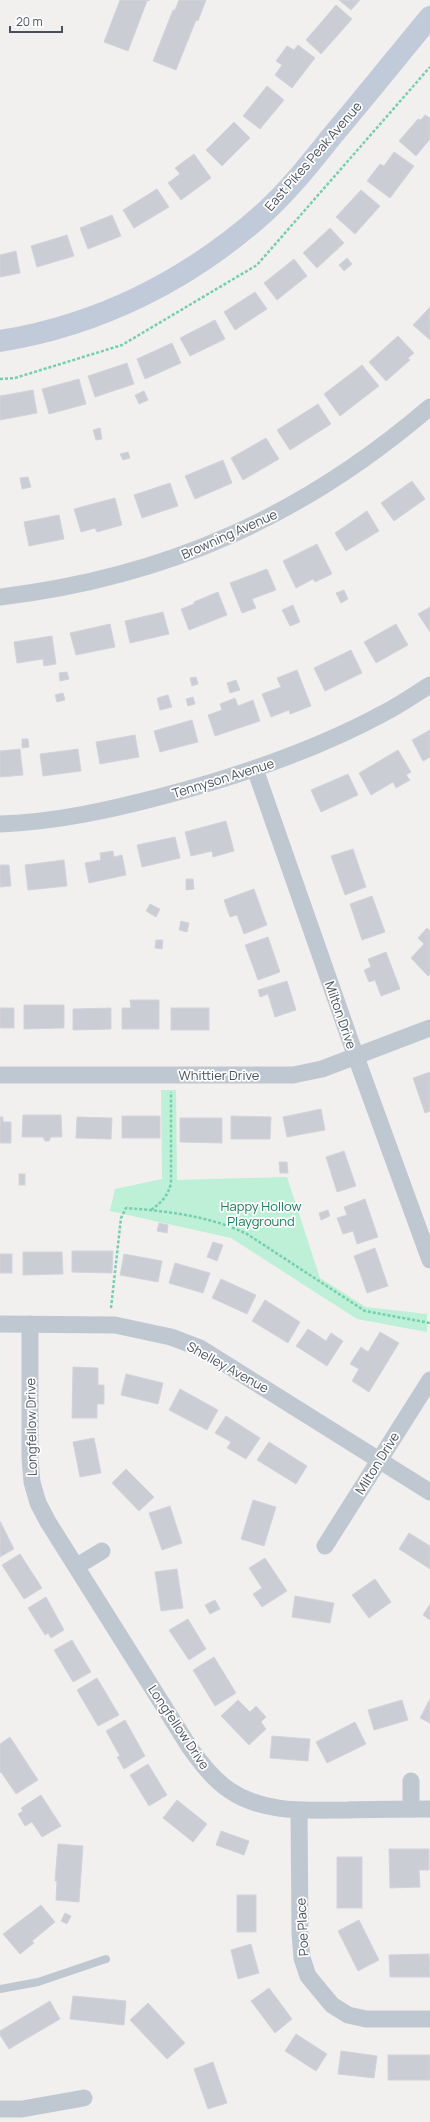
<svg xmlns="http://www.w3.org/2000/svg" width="430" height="2122" font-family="Manrope,sans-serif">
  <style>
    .green { fill: #bdf0d6 }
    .building { fill: #cbcdd5; stroke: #d3d4db }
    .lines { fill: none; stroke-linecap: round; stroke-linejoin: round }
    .path { stroke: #74cfac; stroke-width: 2.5; stroke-dasharray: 3 2; stroke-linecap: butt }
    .lane { stroke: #bfc8d1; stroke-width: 8 }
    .street { stroke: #bfc8d1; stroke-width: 17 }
    .secondary { stroke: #c1cad8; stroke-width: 22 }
    .labels { text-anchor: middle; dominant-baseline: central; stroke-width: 3.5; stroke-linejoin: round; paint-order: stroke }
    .street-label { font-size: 13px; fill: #47505d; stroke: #fff }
    .park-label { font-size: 13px; fill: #158156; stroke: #fff }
  </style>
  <rect width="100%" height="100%" fill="#f2efef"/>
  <!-- green -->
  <path class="green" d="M161,1090H176L177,1180L287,1177L320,1278L366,1307L427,1314V1332L357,1319L231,1238L110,1211L115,1189L162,1179Z"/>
  <!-- building -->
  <g class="building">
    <path d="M120,0H150L147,1L128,51L104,42Z"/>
    <path d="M179,0H206L198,21L196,20L176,70L153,61L173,10H175Z"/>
    <path d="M339,0H360L351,10Z"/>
    <path d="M336,5L352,19L321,54L306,40Z"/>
    <path d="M298,45L315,58L292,88L275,75L282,65L276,61L287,46L294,50Z"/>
    <path d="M267,86L284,100L260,129L243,116Z"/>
    <path d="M425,115L430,118V139L416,156L399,141L418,119L421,120Z"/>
    <path d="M234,122L250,138L222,166L206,150Z"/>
    <path d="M394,152L414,166L390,198L367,181L380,164L384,166Z"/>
    <path d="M194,154L211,178L181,200L168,183L180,174L175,168Z"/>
    <path d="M157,189L169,207L134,228L123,210Z"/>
    <path d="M361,190L380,206L355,234L336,217Z"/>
    <path d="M112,215L121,236L88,249L80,228Z"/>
    <path d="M330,228L344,243L317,268L303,253Z"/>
    <path d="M67,235L74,256L37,267L31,246Z"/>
    <path d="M16,251L20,273L0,277V255Z"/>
    <path d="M347,258L352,264L344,271L339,265Z"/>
    <path d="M294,259L307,276L277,300L264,283Z"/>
    <path d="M255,292L267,309L235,330L224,312Z"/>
    <path d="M430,307V340L413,325Z"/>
    <path d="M215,320L225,339L190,356L180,338Z"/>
    <path d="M398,336L414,353L408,358L410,360L386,381L369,362Z"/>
    <path d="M172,343L181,363L145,379L137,359Z"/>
    <path d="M127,363L134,384L95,397L88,376Z"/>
    <path d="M362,365L379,386L340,416L324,394Z"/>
    <path d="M79,379L86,404L49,414L42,389Z"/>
    <path d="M33,390L37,413L0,420V396Z"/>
    <path d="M144,391L148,400L139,404L135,395Z"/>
    <path d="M318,404L331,424L290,450L277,430Z"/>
    <path d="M100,428L102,439L96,440L93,430Z"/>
    <path d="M266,438L279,459L243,480L231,458Z"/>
    <path d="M128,452L130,458L123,460L120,454Z"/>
    <path d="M223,460L232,483L195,499L185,476Z"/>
    <path d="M28,477L31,487L22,489L20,478Z"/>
    <path d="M412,481L425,499L394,521L381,503Z"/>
    <path d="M170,483L178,506L142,518L134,495Z"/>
    <path d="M115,498L122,525L97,532L95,528L81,532L74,509Z"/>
    <path d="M367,511L379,531L346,551L335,533Z"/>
    <path d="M59,515L64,539L29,546L24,522Z"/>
    <path d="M317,544L332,574L315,582L313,579L296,588L283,561Z"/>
    <path d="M267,569L276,590L252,599L256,608L242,613L230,583Z"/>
    <path d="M344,590L348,599L341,603L336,593Z"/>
    <path d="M218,592L227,615L189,630L181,609L194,604V602Z"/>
    <path d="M293,605L300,622L290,626L282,610Z"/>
    <path d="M430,607V632L418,614Z"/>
    <path d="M163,612L169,634L130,643L125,621Z"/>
    <path d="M110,624L115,647L76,655L70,633Z"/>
    <path d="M396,624L408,645L376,663L364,642Z"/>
    <path d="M52,636L56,664L44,666L43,659L17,663L14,642Z"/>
    <path d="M351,650L362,673L325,691L314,668Z"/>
    <path d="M297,670L311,706L290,714L289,710L271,717L262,694L281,687L277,678Z"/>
    <path d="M67,672L69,679L60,681L59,673Z"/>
    <path d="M196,677L198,684L192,686L190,678Z"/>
    <path d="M236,680L240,690L230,693L227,683Z"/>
    <path d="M63,693L65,700L57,702L55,695Z"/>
    <path d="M168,695L172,707L160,710L157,698Z"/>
    <path d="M193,697L195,704L188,706L186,699Z"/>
    <path d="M235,698L238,706L253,700L260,721L215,736L208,715L222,710L220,704Z"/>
    <path d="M192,720L198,742L160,752L154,731Z"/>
    <path d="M430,730V757L423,761L412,740Z"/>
    <path d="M135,735L139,757L100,764L96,742Z"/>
    <path d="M22,739H28L29,747L22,748Z"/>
    <path d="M20,749L23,775L0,777V751Z"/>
    <path d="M78,749L81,771L43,776L40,754Z"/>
    <path d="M398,750L411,772L406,775L410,780L396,788L393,782L371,795L359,773Z"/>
    <path d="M348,774L358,795L321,812L311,790Z"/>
    <path d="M226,821L234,851L213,857L212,851L191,856L185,832Z"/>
    <path d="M175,837L180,858L142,867L137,845Z"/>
    <path d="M353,849L366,887L345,895L331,856Z"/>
    <path d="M113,851L114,857L122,855L126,875L89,883L85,863L101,860L100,853Z"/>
    <path d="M64,860L67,886L28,890L25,865Z"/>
    <path d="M0,865H9L11,886L0,887Z"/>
    <path d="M186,879H193L194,889L186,890Z"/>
    <path d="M254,889L267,925L244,934L237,915L230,917L224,900Z"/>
    <path d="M372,896L385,932L362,940L350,904Z"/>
    <path d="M150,904L160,909L156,917L146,911Z"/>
    <path d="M181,921L189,923L187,932L179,930Z"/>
    <path d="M427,928L430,931V974L428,976L411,958L424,944L418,938Z"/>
    <path d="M268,937L280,972L258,980L245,945Z"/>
    <path d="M156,940H163L162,949L155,948Z"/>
    <path d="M386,952L400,989L381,996L375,980L369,982L364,970L371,967L368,959Z"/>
    <path d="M287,981L296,1010L275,1017L268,994L260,997L258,990Z"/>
    <path d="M130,1000H159V1029H122V1008H131Z"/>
    <path d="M24,1005H64V1028L24,1029Z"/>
    <rect x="0" y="1008" width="14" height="20"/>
    <path d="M111,1008V1029L73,1030V1009Z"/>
    <rect x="171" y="1008" width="38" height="22"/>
    <path d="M430,1072V1111L425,1113L413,1078Z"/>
    <path d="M321,1109L325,1130L287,1137L283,1117Z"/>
    <path d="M23,1115H61L62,1137H51L49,1141H45L43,1137H22Z"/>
    <rect x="122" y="1116" width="38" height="22"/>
    <path d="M231,1116L271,1117L270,1139H231Z"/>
    <path d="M0,1117H3V1122H11V1143H0Z"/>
    <path d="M77,1117L112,1118L111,1139L76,1138Z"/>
    <path d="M180,1118H222V1143L180,1142Z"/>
    <path d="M344,1151L356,1186L337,1192L326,1157Z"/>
    <path d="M279,1162H287L288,1173H280Z"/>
    <rect x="19" y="1174" width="6" height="11"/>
    <path d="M365,1199L378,1237L357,1244L353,1231L343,1234L337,1218L347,1215L344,1207Z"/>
    <path d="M328,1210L330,1216L321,1220L319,1213Z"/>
    <path d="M159,1223L168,1225L167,1233L157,1231Z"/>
    <path d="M213,1242L223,1245L217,1261L207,1257Z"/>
    <path d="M375,1248L388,1286L367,1293L354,1256Z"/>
    <path d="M72,1251H113L112,1273L72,1272Z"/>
    <path d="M23,1252H62L63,1274L23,1275Z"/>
    <rect x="0" y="1254" width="12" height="19"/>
    <path d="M124,1254L162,1261L158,1282L120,1275Z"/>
    <path d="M175,1263L210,1273L203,1293L169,1283Z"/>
    <path d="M221,1279L256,1295L247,1314L212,1298Z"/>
    <path d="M265,1300L300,1322L288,1343L252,1321Z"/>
    <path d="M308,1329L326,1341L331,1333L343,1341L327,1366L296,1346Z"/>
    <path d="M380,1332L399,1343L369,1392L352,1381L359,1369L350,1364L361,1347L368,1352Z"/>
    <path d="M73,1367L98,1368V1385H104V1404H97V1418H72Z"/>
    <path d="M126,1374L163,1383L158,1404L121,1395Z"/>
    <path d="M180,1389L218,1410L207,1430L169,1410Z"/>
    <path d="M226,1416L260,1438L246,1459L227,1448L231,1442L215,1433Z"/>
    <path d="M94,1438L101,1473L80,1477L73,1442Z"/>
    <path d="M269,1442L307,1466L296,1484L257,1460Z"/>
    <path d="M126,1469L154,1497L139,1511L112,1483Z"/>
    <path d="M253,1500L276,1507L264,1546L241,1539Z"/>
    <path d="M170,1506L182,1543L162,1550L149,1513Z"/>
    <path d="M0,1521L14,1549L0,1557Z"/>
    <path d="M409,1533L430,1546V1569L399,1549Z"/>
    <path d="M20,1554L42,1588L24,1599L2,1565Z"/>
    <path d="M265,1558L287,1591L262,1607L253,1594L262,1588L249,1568Z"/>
    <path d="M177,1569L183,1608L161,1611L155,1572Z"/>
    <path d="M375,1579L391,1602L369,1618L352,1595Z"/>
    <path d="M295,1596L334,1603L330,1623L292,1617Z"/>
    <path d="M46,1597L64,1630L51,1638L48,1633L45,1635L28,1608Z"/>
    <path d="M215,1600L220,1609L210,1614L205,1605Z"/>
    <path d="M430,1604V1620L423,1615Z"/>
    <path d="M188,1619L206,1649L189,1660L169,1630Z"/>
    <path d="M72,1640L91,1672L73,1682L54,1650Z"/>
    <path d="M214,1657L236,1693L215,1706L193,1670Z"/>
    <path d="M97,1678L119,1715L98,1726L77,1690Z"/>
    <path d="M430,1699V1723L420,1718Z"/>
    <path d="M238,1700L250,1712L256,1706L266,1717L261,1722L266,1729L249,1745L221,1716Z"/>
    <path d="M402,1700L408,1720L374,1730L368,1710Z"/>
    <path d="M125,1720L145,1756L124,1769L117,1757L120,1756L106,1731Z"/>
    <path d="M355,1722L366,1744L327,1763L316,1742Z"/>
    <path d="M272,1736L310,1739L308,1761L270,1758Z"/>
    <path d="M10,1737L38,1780L16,1794L1,1772L0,1773V1744Z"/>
    <path d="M148,1764L167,1795L149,1806L130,1775Z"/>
    <path d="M41,1795L61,1826L42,1837L32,1822L25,1826L18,1814L23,1811L21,1808Z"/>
    <path d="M177,1800L207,1824L193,1842L163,1818Z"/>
    <path d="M221,1831L249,1841L244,1855L216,1845Z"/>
    <path d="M58,1844L83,1846L79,1902L56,1900L57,1881H55Z"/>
    <path d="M389,1849H429V1870H419L420,1887L390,1888Z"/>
    <rect x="337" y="1857" width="25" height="51"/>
    <rect x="237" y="1895" width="19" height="37"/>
    <path d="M41,1905L55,1922L32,1941L34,1943L20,1954L3,1934Z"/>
    <path d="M65,1913L71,1916L67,1924L61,1921Z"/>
    <path d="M359,1920L379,1960L358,1971L338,1931Z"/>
    <path d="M251,1944L259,1973L238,1979L231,1950Z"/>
    <path d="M429,1954L430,1977H390L389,1955Z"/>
    <path d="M269,1988L292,2019L275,2033L251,2001Z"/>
    <path d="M73,1996L126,2001L124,2025L70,2019Z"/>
    <path d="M50,2001L60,2019L9,2049L0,2035V2031Z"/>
    <path d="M148,2003L185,2043L167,2059L130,2020Z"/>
    <path d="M296,2034L327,2054L316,2071L285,2051Z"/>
    <path d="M341,2051L377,2056L374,2078L338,2074Z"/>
    <rect x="388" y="2055" width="42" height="25"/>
    <path d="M213,2062L227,2103L208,2109L194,2069Z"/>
  </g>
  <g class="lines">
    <!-- path -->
    <g class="path">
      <path d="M0,379L15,378L122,345L257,265L430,67"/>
      <path d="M151,1210C162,1202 168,1196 171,1183V1092"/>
      <path d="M111,1308L121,1218L126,1208C167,1211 210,1216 247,1234L365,1311L430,1323"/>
    </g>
    <!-- lane -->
    <path class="lane" d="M0,1989L38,1982L106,1959"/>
    <!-- street -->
    <g class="street">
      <path d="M0,597C167,577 303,516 430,407"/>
      <path d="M255,769L356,1057L430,1260"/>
      <path d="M0,824C56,822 110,810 163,796C239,776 314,751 384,713C400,705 415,694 430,685"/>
      <path d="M0,1075H293L322,1069L430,1028"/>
      <path d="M0,1324L115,1325L171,1337L200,1348L430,1492"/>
      <path d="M30,1324V1458L32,1482L38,1503L48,1522L190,1748C201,1763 213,1779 229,1790C264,1814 307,1810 348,1810C375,1809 403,1809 430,1809"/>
      <path d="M325,1546L430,1380"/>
      <path d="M77,1566L102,1551"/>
      <path d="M411,1781V1809"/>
      <path d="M299,1811L300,1933L302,1958L308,1976L332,2005L348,2015L366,2019H430"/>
      <path d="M0,2109H22L84,2098"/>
    </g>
    <!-- secondary -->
    <path class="secondary" d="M0,341C100,325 191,279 266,211C290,189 311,162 332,136C365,97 397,57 430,17"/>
  </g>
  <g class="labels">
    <!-- street labels -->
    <g class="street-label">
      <text transform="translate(313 156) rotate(-49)">East Pikes Peak Avenue</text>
      <text transform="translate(229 534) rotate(-24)">Browning Avenue</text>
      <text transform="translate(223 778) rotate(-17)">Tennyson Avenue</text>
      <text transform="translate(341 1015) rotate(71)">Milton Drive</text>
      <text x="219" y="1075">Whittier Drive</text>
      <text transform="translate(228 1367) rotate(29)">Shelley Avenue</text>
      <text transform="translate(31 1427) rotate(-91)">Longfellow Drive</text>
      <text transform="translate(377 1463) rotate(-58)">Milton Drive</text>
      <text transform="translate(179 1727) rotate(56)">Longfellow Drive</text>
      <text transform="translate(302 1927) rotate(-93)">Poe Place</text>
    </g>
    <!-- park labels -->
    <g class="park-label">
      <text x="261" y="1206">Happy Hollow<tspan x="261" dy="15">Playground</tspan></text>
    </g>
  </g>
  <!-- scale -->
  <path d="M10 26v6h52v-6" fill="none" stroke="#47505d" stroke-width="2"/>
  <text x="16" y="26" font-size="12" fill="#47505d" stroke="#ffffff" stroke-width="3" paint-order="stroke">20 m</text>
</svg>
